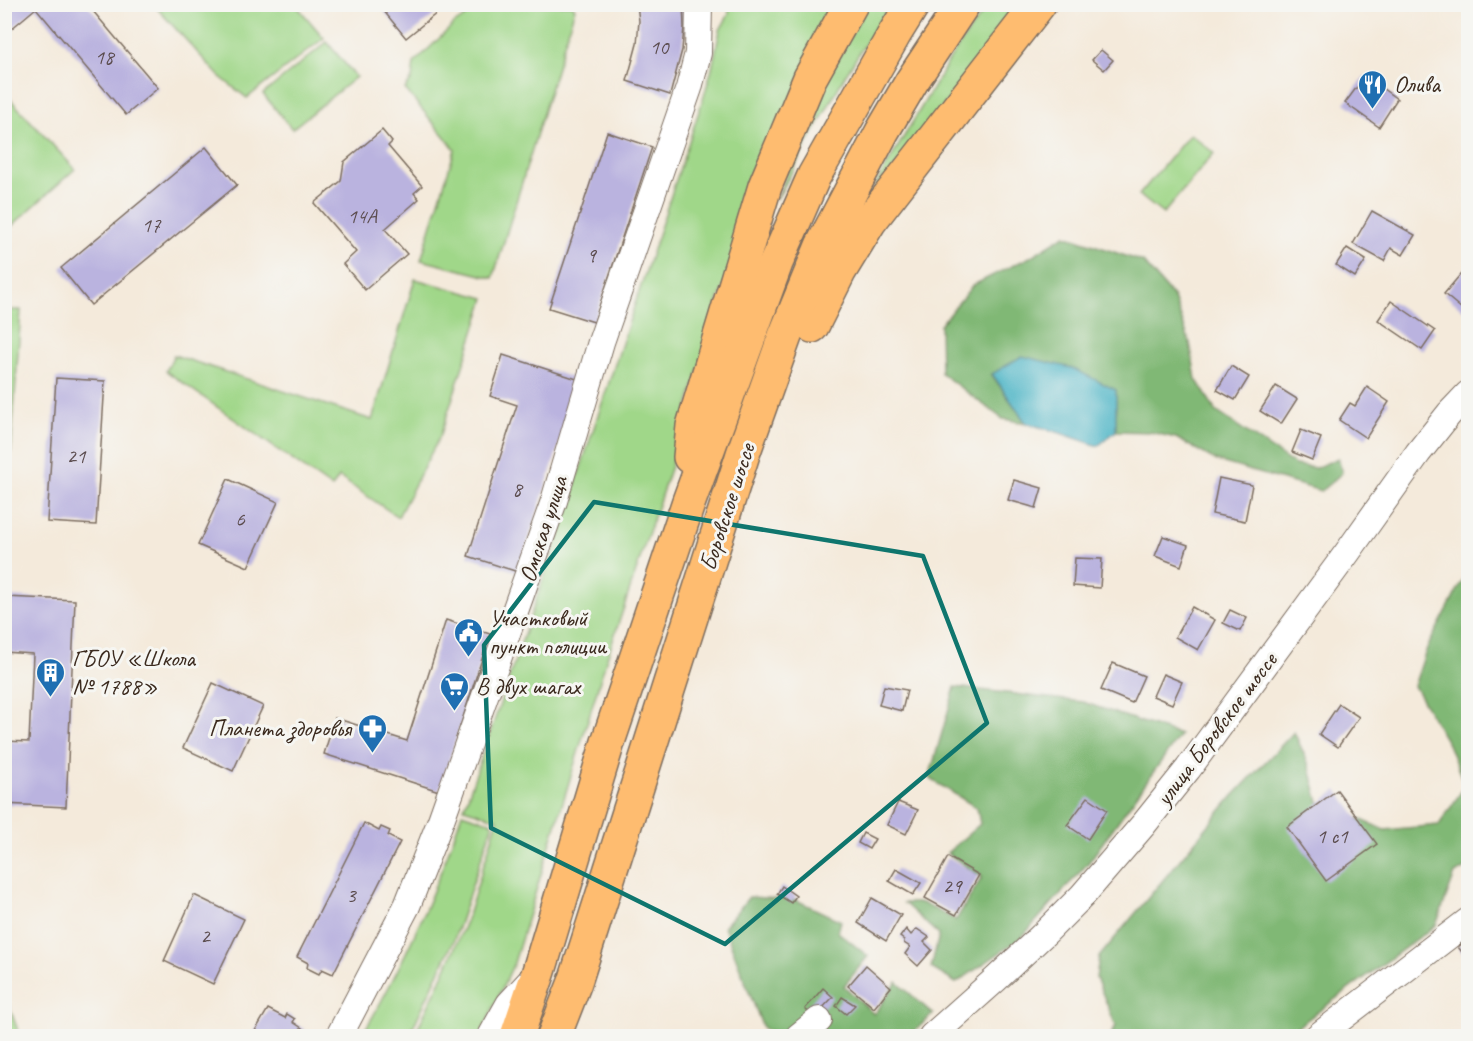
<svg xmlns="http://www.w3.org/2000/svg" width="1473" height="1041" font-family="Caveat,sans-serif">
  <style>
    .green { fill: #a0d789; stroke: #6e8054; stroke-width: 1.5 }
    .forest { fill: #80b875; stroke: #5e714a; stroke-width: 1.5 }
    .water { fill: #47b2c5; stroke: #416e72; stroke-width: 1.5 }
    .building { fill: #bab3df }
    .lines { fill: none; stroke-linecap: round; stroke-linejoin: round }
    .minor-casing { stroke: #7c6d60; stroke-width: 28 }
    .major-casing { stroke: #7c6d60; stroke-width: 36 }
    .minor { stroke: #fff; stroke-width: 26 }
    .major { stroke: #febc70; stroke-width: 33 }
    .marked { fill: none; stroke: #0f766e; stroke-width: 4.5; stroke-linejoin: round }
    .labels { text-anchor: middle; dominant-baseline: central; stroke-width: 6; stroke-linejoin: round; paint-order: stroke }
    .number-label { font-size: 21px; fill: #5b4c4e }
    .poi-label { font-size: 24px; fill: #3b2a1e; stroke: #f6f6f2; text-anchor: start }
    .street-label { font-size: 24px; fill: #3b2a1e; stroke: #f6f6f2 }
  </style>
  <rect width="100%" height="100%" fill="#f6f6f2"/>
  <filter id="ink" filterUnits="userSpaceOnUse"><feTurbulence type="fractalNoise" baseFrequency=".0167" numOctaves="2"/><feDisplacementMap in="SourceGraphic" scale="12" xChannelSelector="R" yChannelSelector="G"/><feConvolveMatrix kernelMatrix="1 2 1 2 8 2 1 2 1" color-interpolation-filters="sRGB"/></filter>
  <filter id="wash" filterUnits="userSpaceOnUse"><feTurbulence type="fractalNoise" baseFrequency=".008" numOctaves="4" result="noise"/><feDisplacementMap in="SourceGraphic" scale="24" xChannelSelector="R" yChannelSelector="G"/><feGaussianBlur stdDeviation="1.35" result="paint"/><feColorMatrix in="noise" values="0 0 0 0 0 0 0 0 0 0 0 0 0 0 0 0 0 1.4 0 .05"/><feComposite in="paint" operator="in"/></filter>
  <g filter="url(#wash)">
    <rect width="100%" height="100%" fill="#f4eadb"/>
    <!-- green -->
    <g class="green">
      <path d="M154,5H296L324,38L247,98L219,76Z"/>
      <path d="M572,5L575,8L493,278L421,260L455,149L405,89L412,79L414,63L454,24L481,6Z"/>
      <path d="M728,5H834L719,299L671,466L605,664L514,963L480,1036H414L444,973L467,919L498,819L464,808L554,548L704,96L712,68L720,30L729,14Z"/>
      <path d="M867,5H890L846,74L776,201L816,99Z"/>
      <path d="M988,5H1023L891,172L871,192L953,54Z"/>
      <path d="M327,42L356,77L292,129L263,94Z"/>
      <path d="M10,99L75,169L5,232L4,104Z"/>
      <path d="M1190,134L1214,153L1163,214L1139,195Z"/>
      <path d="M415,279L485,298L441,434L398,517L339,477L332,488L166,371L174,355L372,420Z"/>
      <path d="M5,310H21L11,452L4,451Z"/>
      <path d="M462,813L493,823L454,940L409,1036H361C381,1005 397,972 413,938C431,897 448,856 462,813Z"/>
      <path d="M5,995L20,1036H5Z"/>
    </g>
    <!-- forest -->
    <g class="forest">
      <path d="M1065,235L1143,262L1174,298L1190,343L1196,379L1216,411L1295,465L1316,468L1338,458L1342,473L1321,491L1217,461L1176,438L1150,432L1116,431V390L992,375L1026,423L1003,419L941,373L940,325L973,285L1030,257Z"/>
      <path d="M1468,570V867L1455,874L1436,925L1285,1036H1110L1116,1026L1096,978L1099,957L1232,797L1294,732L1309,765L1319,802L1385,830L1439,825L1465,786L1448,744L1414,686L1427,648Z"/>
      <path d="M955,687L1083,702L1180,735L1089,862L1021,938L956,983L931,968L939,935L904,903H922L956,920L982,877L947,853L980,824L977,808L929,778Z"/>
      <path d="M749,897L796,900L841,921L838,932L868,956L844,986L874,1014L897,982L933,1014L909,1036H775L763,1028L724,927Z"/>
    </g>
    <!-- water -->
    <path class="water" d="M1022,356L1072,368L1116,390V431L1098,446L1060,433L1026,423L992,374Z"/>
    <g id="blocks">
      <!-- building -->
      <g class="building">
        <path d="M4,4H87L158,88L126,115L36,8L4,35Z"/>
        <path d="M378,4H441L443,8L406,38Z"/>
        <path d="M637,4H683L684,27L682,50L670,95L627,81L637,44L639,21Z"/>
        <path d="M1101,50L1113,60L1104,70L1092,60Z"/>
        <path d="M1365,76L1397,99L1379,127L1345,103Z"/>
        <path d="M382,130L392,142L388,146L422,186L414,193L419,199L385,229L407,254L365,290L343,264L356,252L314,203L341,181L344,162Z"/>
        <path d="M607,132L652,147L594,322L549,308Z"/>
        <path d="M206,147L237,185L91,305L61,268Z"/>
        <path d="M1372,211L1415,235L1403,255L1391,248L1384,261L1353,244Z"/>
        <path d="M1347,248L1366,260L1355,277L1336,265Z"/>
        <path d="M1465,269L1468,272V314L1444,294Z"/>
        <path d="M1391,301L1435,331L1422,350L1378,320Z"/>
        <path d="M503,355L580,380L518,572L468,556L517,405L490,396Z"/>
        <path d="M1231,366L1249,377L1235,400L1217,390Z"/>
        <path d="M56,378L105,381L96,525L47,522Z"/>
        <path d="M1276,386L1297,399L1281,424L1260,411Z"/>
        <path d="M1367,387L1389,402L1366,438L1339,420L1350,403L1355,406Z"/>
        <path d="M1301,430L1321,438L1312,460L1292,452Z"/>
        <path d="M1219,478L1252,485L1245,521L1212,514Z"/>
        <path d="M228,479L278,502L248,567L198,545Z"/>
        <path d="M1014,480L1042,488L1036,508L1008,500Z"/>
        <path d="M1163,536L1188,545L1181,566L1155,556Z"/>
        <path d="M1075,558L1102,559L1100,588L1073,586Z"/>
        <path d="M4,597L75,600L66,807L4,804V741L29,742L33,654L4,652Z"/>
        <path d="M1192,607L1215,620L1198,650L1175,637Z"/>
        <path d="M1230,610L1247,618L1240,631L1223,623Z"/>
        <path d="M446,620L490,634L439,791L324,754L335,718L407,741Z"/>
        <path d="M1113,663L1144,676L1132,703L1101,690Z"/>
        <path d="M1163,674L1182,682L1172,704L1153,696Z"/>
        <path d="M213,683L263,706L233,771L183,748Z"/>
        <path d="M884,686L907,690L902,711L879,705Z"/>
        <path d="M1339,704L1359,717L1338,747L1319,734Z"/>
        <path d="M1337,790L1377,844L1326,881L1287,827Z"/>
        <path d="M1088,797L1107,810L1088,839L1067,825Z"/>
        <path d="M898,802L918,810L906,834L887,825Z"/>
        <path d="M364,823L379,831L381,827L390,831L388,836L400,842L333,974L322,969L319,974L307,968L308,963L297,957Z"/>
        <path d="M863,833L875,839L869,849L858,843Z"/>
        <path d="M948,857L979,875L956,915L925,898Z"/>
        <path d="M896,869L921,883L913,895L889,881Z"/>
        <path d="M782,886L796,896L791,903L777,894Z"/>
        <path d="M194,895L244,919L213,984L164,961Z"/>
        <path d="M872,898L901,915L886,941L858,923Z"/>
        <path d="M906,929L911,935L917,929L929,937L924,942L932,950L918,966L905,954L910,947L904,943V940L900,937Z"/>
        <path d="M1468,939V960L1458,947Z"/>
        <path d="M866,965L891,987L874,1008L848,986Z"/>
        <path d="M823,988L833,997L814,1017L805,1009Z"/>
        <path d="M842,997L855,1005L846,1014L836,1006Z"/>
        <path d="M268,1009L285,1018L287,1014L295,1019L293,1022L305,1030L301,1036H252Z"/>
      </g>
    </g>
  </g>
  <g filter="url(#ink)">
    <use href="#blocks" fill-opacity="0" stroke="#7c6d60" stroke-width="1.5"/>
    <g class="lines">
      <defs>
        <g id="minor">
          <path d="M339,1036L407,906L441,820L554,501L601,342L689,88L698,53L699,4"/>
          <path d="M491,1036L509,1004L535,976"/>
          <path d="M799,1036L819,1020"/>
          <path d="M932,1036L996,979L1046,932L1082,896L1144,824L1188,769L1347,553L1418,453L1449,414L1468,394"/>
          <path d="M1318,1036L1468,921"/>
        </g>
        <g id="major">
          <path d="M812,326L839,272L870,221L1039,4"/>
          <path d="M690,457L693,426L765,186L810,78L851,4"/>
          <path d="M517,1036L539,971L608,742L688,504L776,263L814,176L895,33L913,4"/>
          <path d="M554,1036L575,982L743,454L785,336L822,246L882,132L912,81L963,4"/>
        </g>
      </defs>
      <!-- minor casing -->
      <use href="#minor" class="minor-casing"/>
      <!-- major casing -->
      <use href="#major" class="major-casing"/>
      <!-- minor -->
      <use href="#minor" class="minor"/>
      <!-- major -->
      <use href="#major" class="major"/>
    </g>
  </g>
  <!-- marked area -->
  <path class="marked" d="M594,502L923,556L987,723L725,944L491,828L484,645Z"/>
  <!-- icons -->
  <defs>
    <symbol id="restaurant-pin" viewBox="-11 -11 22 30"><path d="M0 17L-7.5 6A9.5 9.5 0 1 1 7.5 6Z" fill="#1f6fb2" stroke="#f6f6f2"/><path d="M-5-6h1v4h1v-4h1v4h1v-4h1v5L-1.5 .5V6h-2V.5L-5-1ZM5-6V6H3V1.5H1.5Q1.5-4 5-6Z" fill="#fff"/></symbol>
    <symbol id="civic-pin" viewBox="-11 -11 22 30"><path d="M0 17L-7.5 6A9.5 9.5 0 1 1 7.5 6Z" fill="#1f6fb2" stroke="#f6f6f2"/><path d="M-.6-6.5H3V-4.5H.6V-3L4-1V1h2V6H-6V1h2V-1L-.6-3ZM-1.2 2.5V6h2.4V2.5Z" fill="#fff"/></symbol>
    <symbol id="building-pin" viewBox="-11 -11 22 30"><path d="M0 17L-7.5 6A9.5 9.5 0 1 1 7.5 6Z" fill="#1f6fb2" stroke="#f6f6f2"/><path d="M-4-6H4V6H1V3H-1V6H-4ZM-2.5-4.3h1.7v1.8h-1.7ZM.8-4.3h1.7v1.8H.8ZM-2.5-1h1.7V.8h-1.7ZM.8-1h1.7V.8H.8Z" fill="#fff"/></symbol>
    <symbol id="supermarket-pin" viewBox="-11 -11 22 30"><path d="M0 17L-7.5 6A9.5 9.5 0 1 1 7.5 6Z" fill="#1f6fb2" stroke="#f6f6f2"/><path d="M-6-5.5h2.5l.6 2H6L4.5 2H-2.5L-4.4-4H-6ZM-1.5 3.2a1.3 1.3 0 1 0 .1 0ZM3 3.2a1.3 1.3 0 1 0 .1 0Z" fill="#fff"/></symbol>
    <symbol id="pharmacy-pin" viewBox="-11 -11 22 30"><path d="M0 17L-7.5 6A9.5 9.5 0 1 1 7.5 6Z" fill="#1f6fb2" stroke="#f6f6f2"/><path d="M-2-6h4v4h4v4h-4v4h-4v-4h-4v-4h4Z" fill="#fff"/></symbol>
  </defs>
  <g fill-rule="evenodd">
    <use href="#restaurant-pin" x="1356" y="68" width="33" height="45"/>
    <use href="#civic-pin" x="452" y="616" width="33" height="45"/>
    <use href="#building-pin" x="34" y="656" width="33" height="45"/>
    <use href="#supermarket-pin" x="438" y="670" width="33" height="45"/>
    <use href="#pharmacy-pin" x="356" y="712" width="33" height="45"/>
  </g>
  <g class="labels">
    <!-- number labels -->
    <g class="number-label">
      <text x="659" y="47">10</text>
      <text x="104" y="57">18</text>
      <text x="362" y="216">14А</text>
      <text x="151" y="225">17</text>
      <text x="591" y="255">9</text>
      <text x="76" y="456">21</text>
      <text x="517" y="489">8</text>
      <text x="240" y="519">6</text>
      <text x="1332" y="836">1 с1</text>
      <text x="952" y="886">29</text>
      <text x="351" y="895">3</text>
      <text x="205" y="936">2</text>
    </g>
    <!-- poi labels -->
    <g class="poi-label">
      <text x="1394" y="84">Олива</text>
      <text x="489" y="618">Участковый<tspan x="489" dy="28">пункт полиции</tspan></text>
      <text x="72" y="658">ГБОУ «Школа<tspan x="72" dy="28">№ 1788»</tspan></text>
      <text x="476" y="686">В двух шагах</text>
      <text x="351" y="728" text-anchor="end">Планета здоровья</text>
    </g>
    <!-- street labels -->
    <g class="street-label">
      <text transform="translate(727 507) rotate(-72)">Боровское шоссе</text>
      <text transform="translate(543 529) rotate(-72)">Омская улица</text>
      <text transform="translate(1216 729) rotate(-53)">улица Боровское шоссе</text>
    </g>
  </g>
  <!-- margin -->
  <rect width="1473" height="1041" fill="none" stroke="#f6f6f2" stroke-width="24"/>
</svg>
